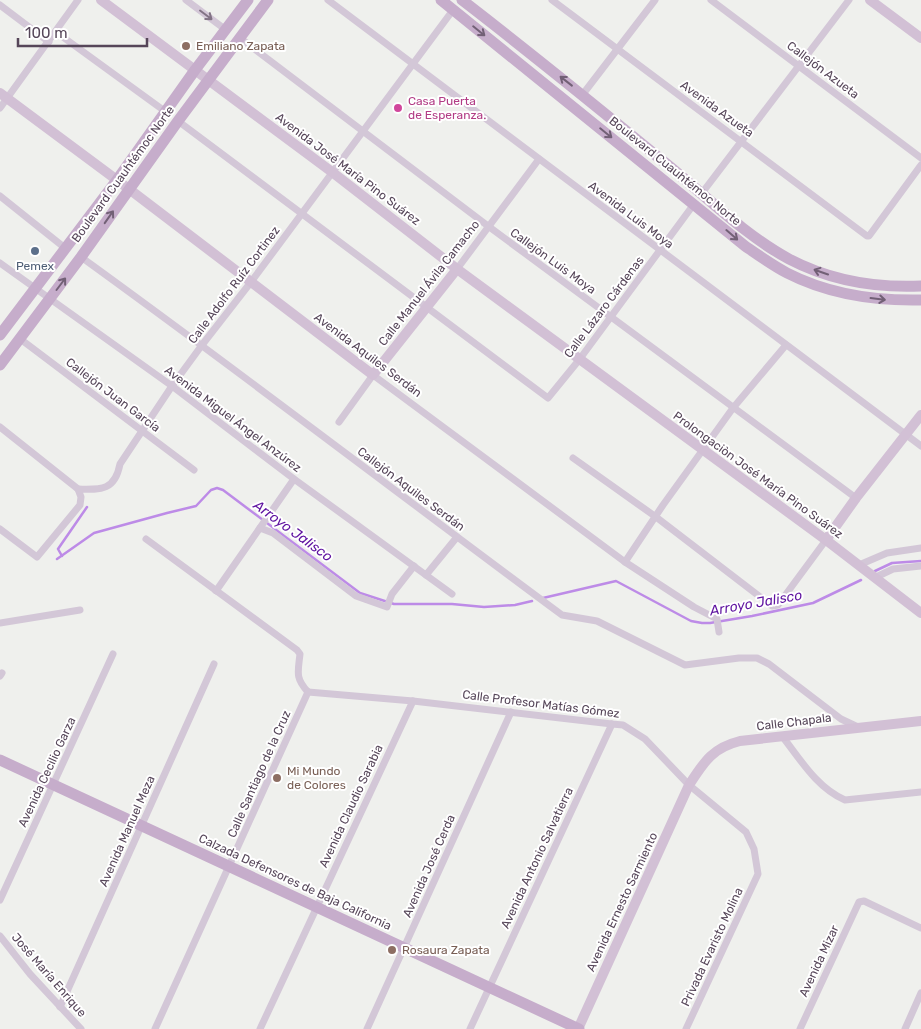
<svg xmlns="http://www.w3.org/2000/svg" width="921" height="1029" font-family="Rubik,sans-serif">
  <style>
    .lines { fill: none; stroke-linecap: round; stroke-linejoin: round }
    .stream { stroke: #bd8be7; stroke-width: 2.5 }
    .street { stroke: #d3c7d7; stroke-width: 7 }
    .secondary { stroke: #d2c0d5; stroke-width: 10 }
    .primary { stroke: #c6adcb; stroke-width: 11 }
    .oneway { stroke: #827385 }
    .oneway2 { stroke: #726076 }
    .education-dot { fill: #8d6e63; stroke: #fff; stroke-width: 2 }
    .hotel-dot { fill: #d1479c; stroke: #fff; stroke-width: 2 }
    .service-dot { fill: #5c6f8a; stroke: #fff; stroke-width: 2 }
    .labels { text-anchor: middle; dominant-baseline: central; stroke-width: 4; stroke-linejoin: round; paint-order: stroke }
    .education-label { font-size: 12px; fill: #785e54; stroke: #fff; text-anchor: start }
    .street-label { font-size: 12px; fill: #564659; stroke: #fff }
    .hotel-label { font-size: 12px; fill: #b23c85; stroke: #fff; text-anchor: start }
    .service-label { font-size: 12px; fill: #4e5e75; stroke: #fff }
    .water-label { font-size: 14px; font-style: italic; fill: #5f13a0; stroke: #fff }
  </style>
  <rect width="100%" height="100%" fill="#eff0ed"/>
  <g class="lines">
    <!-- stream -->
    <g class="stream">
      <path d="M62,556L58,549L87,507"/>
      <path d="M57,559L94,533L167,513L196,506L211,490L217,488L223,490L360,593L394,604H452L484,607L515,605L532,601"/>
      <path d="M875,571L892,563L921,561"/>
      <path d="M543,598L616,581L691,621L702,623H710L752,616L813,603L861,580"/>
    </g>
    <!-- street -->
    <g class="street">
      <path d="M186,0L226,30"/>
      <path d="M328,0L921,446"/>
      <path d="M552,0L867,236H869L921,165"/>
      <path d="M711,0L921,158"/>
      <path d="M0,5L49,42"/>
      <path d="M56,32L166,112"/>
      <path d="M240,38L488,226L856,498"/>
      <path d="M583,94L655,0"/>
      <path d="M0,108L78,0"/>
      <path d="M178,121L548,398L579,360L694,204"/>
      <path d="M702,193L849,0"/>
      <path d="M0,196L65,248"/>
      <path d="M81,257C243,374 401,496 562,615L597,621L685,665L739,658H757L769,664L841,719L858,727"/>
      <path d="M0,263L172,386L294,479L452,594"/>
      <path d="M457,269L539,159"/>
      <path d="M19,338L194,470"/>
      <path d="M339,422L373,375L625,562L694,607L717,619L719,632"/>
      <path d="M0,427L78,489"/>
      <path d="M573,458L656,517L772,606L778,605L826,540"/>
      <path d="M260,528L273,533L356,596L387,607L392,594L414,566"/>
      <path d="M0,529L37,557L80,505L81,497L78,489C102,490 115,490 120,464L172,386L202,345L251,282L453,10"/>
      <path d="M146,539L297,650L300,654C298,672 295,678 308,692"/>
      <path d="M625,562L663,505L733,408L786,345"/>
      <path d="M859,565L887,553L921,548"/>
      <path d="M426,575L457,537"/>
      <path d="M874,578L893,569L921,566"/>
      <path d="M216,591L294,479"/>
      <path d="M0,623L80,610"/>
      <path d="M0,676L2,673"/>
      <path d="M308,692L413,701L612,724L623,725L645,739L689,785L746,832L754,849L758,874L686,1029"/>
      <path d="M782,736C800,759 817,788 845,800L921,792"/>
      <path d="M0,900L113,654"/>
      <path d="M0,936L30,974L81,1029"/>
      <path d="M60,1007L214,664"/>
      <path d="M155,1029L308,692"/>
      <path d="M260,1029L413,701"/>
      <path d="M367,1029L511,712"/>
      <path d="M470,1029L612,724"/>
      <path d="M800,1029L859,902L864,901L921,928"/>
      <path d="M905,1029L921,993"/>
    </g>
    <!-- secondary -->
    <g class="secondary">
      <path d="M101,0L332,172L457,269L826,540L921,613"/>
      <path d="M870,0L921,38"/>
      <path d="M0,93L129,189L373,375L457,269"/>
      <path d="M826,540L856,498L921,415"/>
      <path d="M578,1029L689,785C704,762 712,748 740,741L921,721"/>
    </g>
    <!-- primary -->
    <g class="primary">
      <path d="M441,0L745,246C758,255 772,265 787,273C828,294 875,301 921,300"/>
      <path d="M462,0C532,54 601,110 669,166C708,198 745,235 789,259C829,280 876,288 921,286"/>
      <path d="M0,335L117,180L195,70L248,0"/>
      <path d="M0,365L81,257L178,121L268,0"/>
      <path d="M0,760L579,1029"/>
    </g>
  </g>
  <!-- one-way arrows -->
  <defs><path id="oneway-shaft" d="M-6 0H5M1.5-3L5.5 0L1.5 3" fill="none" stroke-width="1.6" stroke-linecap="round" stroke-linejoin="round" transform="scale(1.25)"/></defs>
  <use class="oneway" href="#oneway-shaft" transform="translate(206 15) rotate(37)"/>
  <g class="oneway2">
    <use href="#oneway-shaft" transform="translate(479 31) rotate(39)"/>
    <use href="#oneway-shaft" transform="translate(566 81) rotate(-142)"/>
    <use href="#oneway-shaft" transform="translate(606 133) rotate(39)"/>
    <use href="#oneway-shaft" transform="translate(109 217) rotate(-55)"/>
    <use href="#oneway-shaft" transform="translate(732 235) rotate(41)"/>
    <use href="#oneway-shaft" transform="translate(821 272) rotate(-161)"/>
    <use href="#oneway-shaft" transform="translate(61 284) rotate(-53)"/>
    <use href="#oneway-shaft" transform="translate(878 299) rotate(7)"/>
  </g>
  <!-- markers -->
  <g class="education-dot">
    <circle cx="186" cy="46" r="5"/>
    <circle cx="277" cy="778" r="5"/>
    <circle cx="392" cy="950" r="5"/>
  </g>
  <circle class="hotel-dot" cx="398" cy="108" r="5"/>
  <circle class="service-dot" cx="35" cy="251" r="5"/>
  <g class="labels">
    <!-- education labels -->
    <g class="education-label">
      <text x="196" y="46">Emiliano Zapata</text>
      <text x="287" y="771">Mi Mundo<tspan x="287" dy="14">de Colores</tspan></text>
      <text x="402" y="950">Rosaura Zapata</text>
    </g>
    <!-- street labels -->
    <g class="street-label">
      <text transform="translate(823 70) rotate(37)">Callejón Azueta</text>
      <text transform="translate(717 109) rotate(36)">Avenida Azueta</text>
      <text transform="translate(348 169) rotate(37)">Avenida José María Pino Suárez</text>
      <text transform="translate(675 171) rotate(39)">Boulevard Cuauhtémoc Norte</text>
      <text transform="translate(123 174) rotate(-54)">Boulevard Cuauhtémoc Norte</text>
      <text transform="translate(631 215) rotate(37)">Avenida Luis Moya</text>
      <text transform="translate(553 261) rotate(36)">Callejón Luis Moya</text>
      <text transform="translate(429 283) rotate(-52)">Calle Manuel Ávila Camacho</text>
      <text transform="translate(234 285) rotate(-53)">Calle Adolfo Ruíz Cortinez</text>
      <text transform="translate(604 307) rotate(-53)">Calle Lázaro Cárdenas</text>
      <text transform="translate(368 355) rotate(37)">Avenida Aquiles Serdán</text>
      <text transform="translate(113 395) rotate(37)">Callejón Juan García</text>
      <text transform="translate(233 419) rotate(37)">Avenida Miguel Ángel Anzúrez</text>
      <text transform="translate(758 475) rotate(36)">Prolongaciòn José María Pino Suárez</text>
      <text transform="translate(411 489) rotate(37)">Callejón Aquiles Serdán</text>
      <text transform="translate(541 704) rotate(7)">Calle Profesor Matías Gómez</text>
      <text transform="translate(794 722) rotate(-7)">Calle Chapala</text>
      <text transform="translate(47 772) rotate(-65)">Avenida Cecilio Garza</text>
      <text transform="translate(259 774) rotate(-66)">Calle Santiago de la Cruz</text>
      <text transform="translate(351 806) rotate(-65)">Avenida Claudio Sarabia</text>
      <text transform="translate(127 831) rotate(-66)">Avenida Manuel Meza</text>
      <text transform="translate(537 858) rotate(-65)">Avenida Antonio Salvatierra</text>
      <text transform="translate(429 866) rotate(-66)">Avenida José Cerda</text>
      <text transform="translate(295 882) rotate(25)">Calzada Defensores de Baja California</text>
      <text transform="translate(622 902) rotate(-65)">Avenida Ernesto Sarmiento</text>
      <text transform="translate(712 947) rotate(-65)">Privada Evaristo Molina</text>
      <text transform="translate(819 961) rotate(-65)">Avenida Mizar</text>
      <text transform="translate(49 975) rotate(49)">José María Enrique</text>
    </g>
    <!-- hotel labels -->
    <g class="hotel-label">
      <text x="408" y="101">Casa Puerta<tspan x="408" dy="14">de Esperanza.</tspan></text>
    </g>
    <!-- service labels -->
    <g class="service-label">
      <text x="35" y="266">Pemex</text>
    </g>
    <!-- water labels -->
    <g class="water-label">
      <text transform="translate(293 531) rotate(36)">Arroyo Jalisco</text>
      <text transform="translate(756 603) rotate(-10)">Arroyo Jalisco</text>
    </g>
  </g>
  <!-- scale -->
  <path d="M18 38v8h129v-8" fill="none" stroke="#564659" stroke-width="2.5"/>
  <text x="25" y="38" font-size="15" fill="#564659" stroke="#ffffff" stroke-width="4" paint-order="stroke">100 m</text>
</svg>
